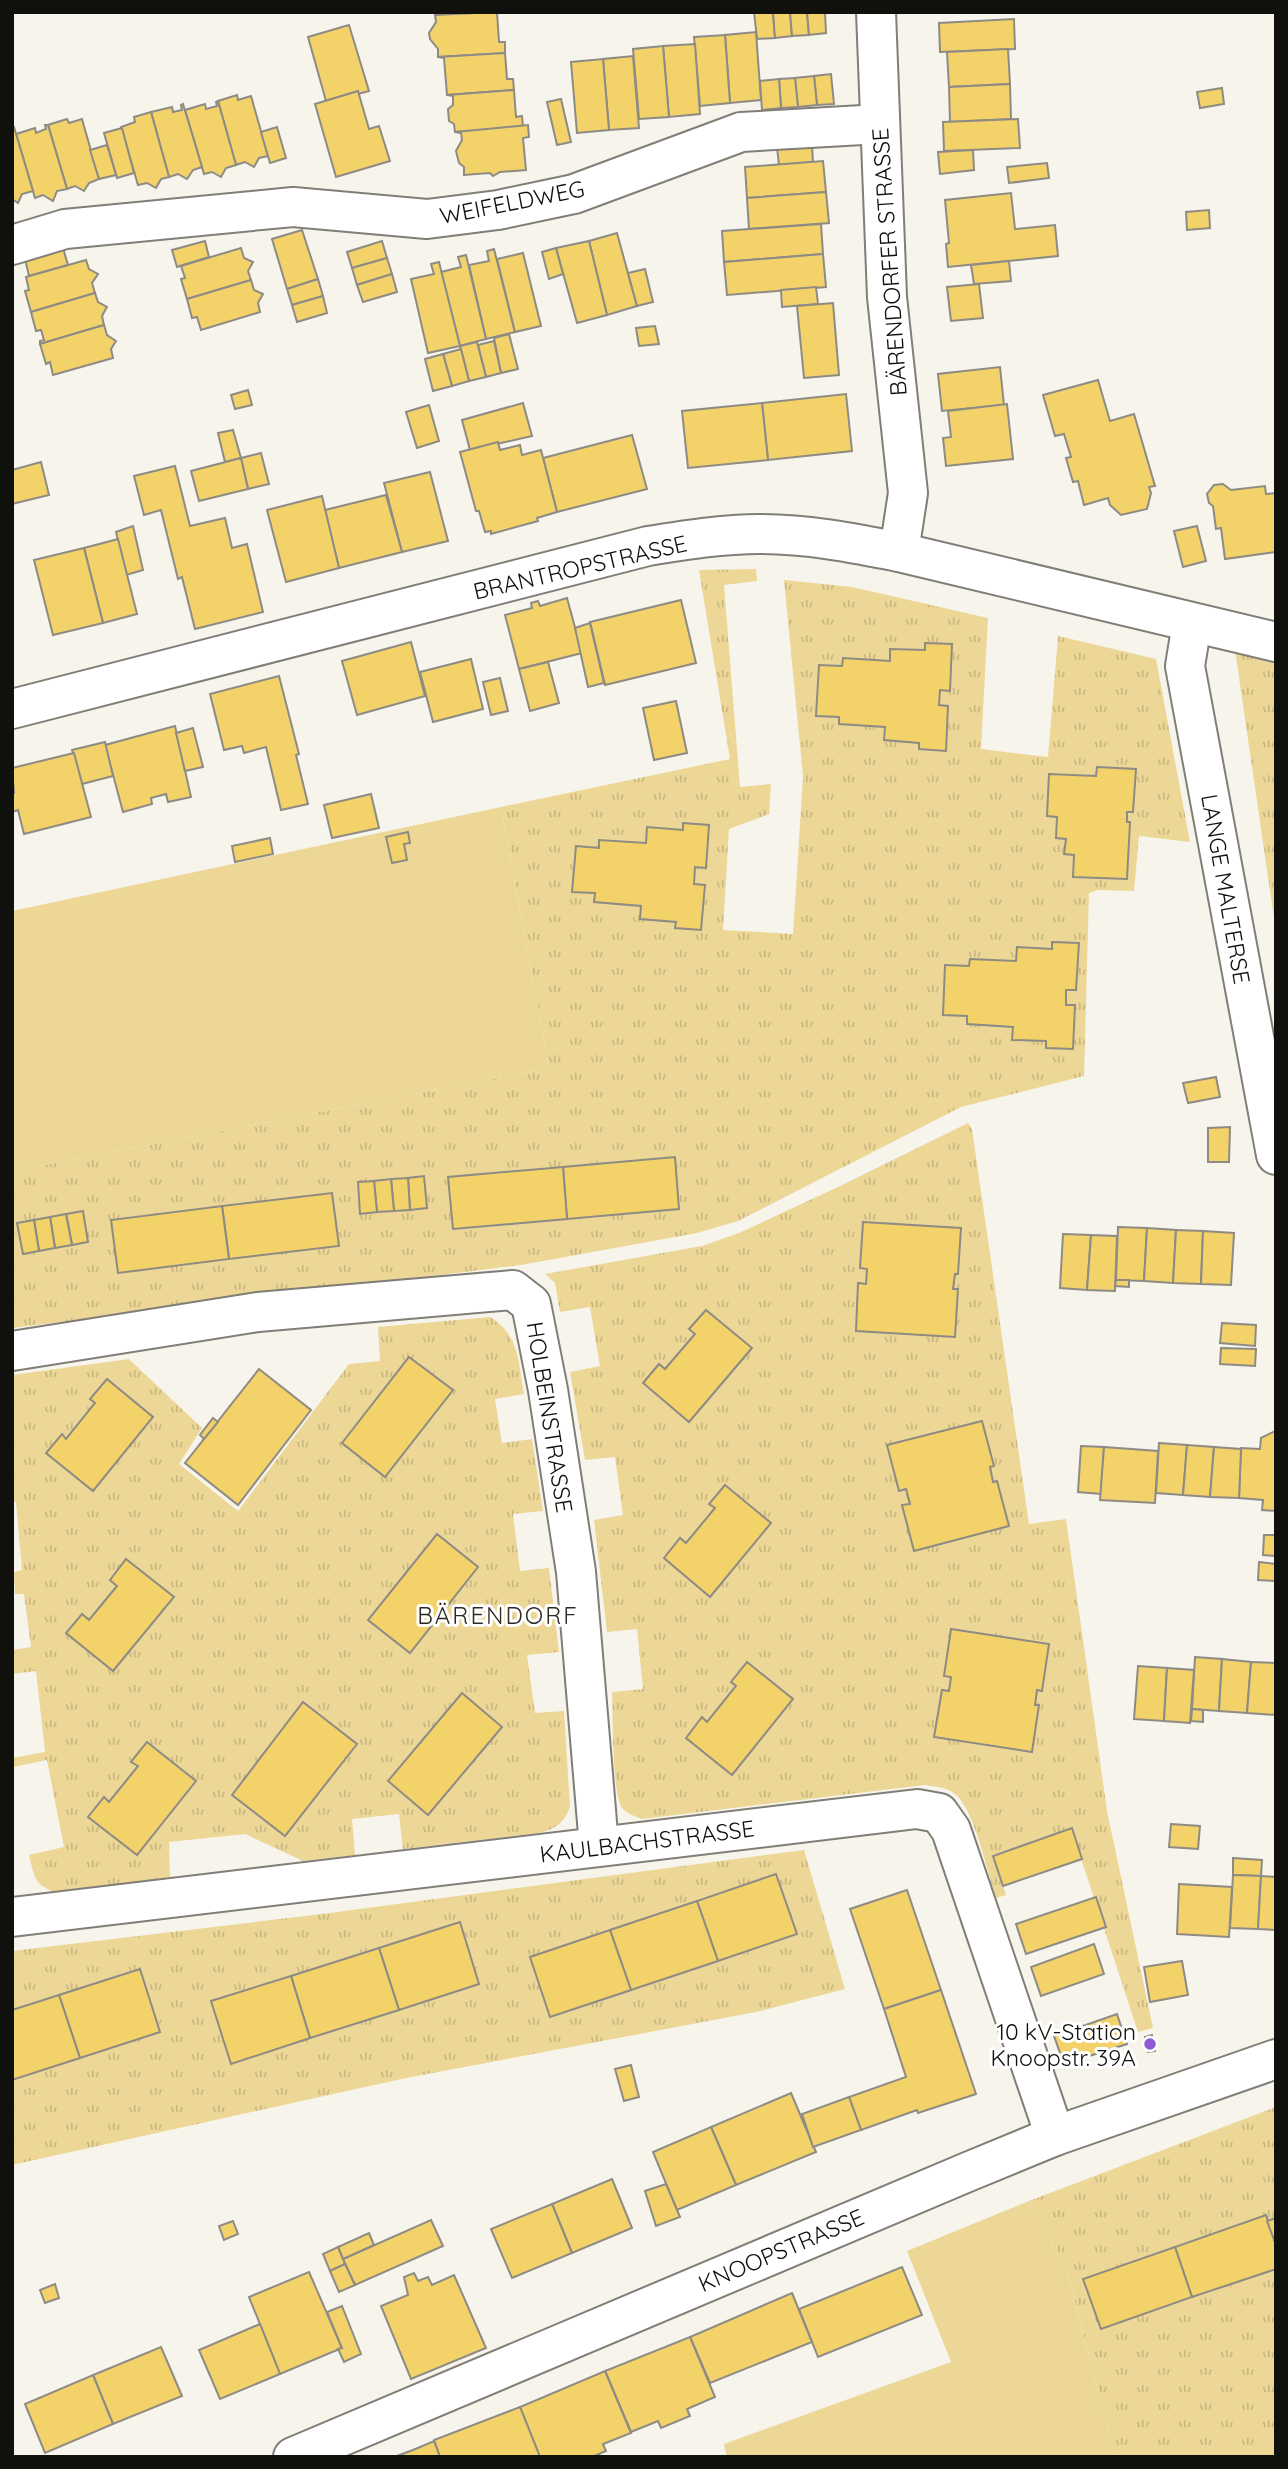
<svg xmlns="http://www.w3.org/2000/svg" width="1288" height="2469" font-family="Quicksand,sans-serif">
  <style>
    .grass { fill: url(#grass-tufts) }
    .green { fill: #edd797 }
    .building { fill: #f4d26a; stroke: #8d8b84; stroke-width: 2 }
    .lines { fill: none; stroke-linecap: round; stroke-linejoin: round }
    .street-casing { stroke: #807e77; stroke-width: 42 }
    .street { stroke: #fff; stroke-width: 38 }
    .poi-dot { fill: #8f5ad2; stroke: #fff; stroke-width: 2.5 }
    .labels { text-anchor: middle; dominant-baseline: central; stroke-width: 6; stroke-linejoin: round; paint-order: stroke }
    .street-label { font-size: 23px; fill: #10100d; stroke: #fff }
    .poi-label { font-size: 23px; fill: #10100d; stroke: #fff; text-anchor: end }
    .neighbourhood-label { font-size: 24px; letter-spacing: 2px; fill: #2c2a24; stroke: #fff }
  </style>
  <defs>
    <pattern id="grass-tufts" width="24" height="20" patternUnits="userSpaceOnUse" patternTransform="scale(1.75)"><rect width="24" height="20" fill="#edd797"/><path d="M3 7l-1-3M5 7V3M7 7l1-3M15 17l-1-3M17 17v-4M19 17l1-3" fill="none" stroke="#cab881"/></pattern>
  </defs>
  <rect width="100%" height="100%" fill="#f7f4ec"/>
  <!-- grass -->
  <g class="grass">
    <path d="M756,569L757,581L724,585L740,787L771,784L769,814L729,829L723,930L793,934L803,777L784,580L852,587L988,618L981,749L1048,757L1058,636L1156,659L1190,842L1139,836L1134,891L1098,890L1089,893L1084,1076L961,1107L738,1221L697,1233L521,1265L12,1328V1171L549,1068L501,807L730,759L699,570Z"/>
    <path d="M1235,650L1276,658V932Z"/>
    <path d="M968,1123L972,1129L1029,1524L1066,1519L1107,1811L1153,2028L1138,2032L1071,1828L993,1855L1006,1895L996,1898C988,1874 974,1810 956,1795C947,1787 936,1787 925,1785L642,1819C635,1816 627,1814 622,1808C612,1795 613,1712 612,1692L643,1689L637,1629L607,1632L594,1520L623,1515L615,1457L585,1460L570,1372L600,1366L590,1307L560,1312L555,1283L545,1274L702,1246L739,1233L838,1187Z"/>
    <path d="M490,1317C520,1335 518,1363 524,1394L495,1399L502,1443L532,1439L543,1511L513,1514L520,1571L549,1568L559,1652L527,1655L535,1713L564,1711L570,1806C565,1823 555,1829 539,1833L403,1849L399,1814L352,1819L355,1855L303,1861L245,1834L169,1842L170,1879L64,1894C36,1888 35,1881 29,1855L64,1847L47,1760L13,1767L12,1758L45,1752L36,1671L12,1674V1650L31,1647L24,1594H15L14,1572L22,1570L16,1502H12V1375L129,1359L202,1428L179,1464L238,1511L349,1364L380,1361L378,1327Z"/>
    <path d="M804,1850L845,1989L756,2012L406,2078L12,2165V1951L322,1914Z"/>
    <path d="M1276,2107V2457H1115L1068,2274L1029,2201Z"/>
  </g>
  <!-- green -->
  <g class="green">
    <path d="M501,807L549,1068L12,1171V911Z"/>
    <path d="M1029,2201L1068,2274L1115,2457H727L724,2444L951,2362L907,2251Z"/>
  </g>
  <!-- building -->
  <g class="building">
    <path d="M497,12L499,42H505V53L438,57V49L430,39L429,33L436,22L435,15Z"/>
    <path d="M754,12H773L775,38L757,39Z"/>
    <path d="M773,12H790L792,36L775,38Z"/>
    <path d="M790,12H807L809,35L792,36Z"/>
    <path d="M807,12H825L826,33L809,35Z"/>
    <path d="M1014,19L1015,49L940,52L939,23Z"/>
    <path d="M349,25L369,91L358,94V91L326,101L308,37Z"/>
    <path d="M756,32L761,100L730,103L725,35Z"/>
    <path d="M725,35L730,103L700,106L694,37Z"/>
    <path d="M695,44L700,114L669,117L663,46Z"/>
    <path d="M663,46L669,117L639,119L633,49Z"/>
    <path d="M1008,49L1010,84L949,87L947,52Z"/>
    <path d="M505,53L507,79H513L514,90L447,95L444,58L438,57Z"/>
    <path d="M633,56L639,128L609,130L603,59Z"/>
    <path d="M603,59L609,130L577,133L571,62Z"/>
    <path d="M831,74L834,104L817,105L814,76Z"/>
    <path d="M814,76L817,105L798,107L795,78Z"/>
    <path d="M795,78L798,107L781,108L779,79Z"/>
    <path d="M779,79L781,108L762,110L760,81Z"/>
    <path d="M1010,84L1011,119L950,122L949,87Z"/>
    <path d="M1222,88L1224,104L1200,108L1197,92Z"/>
    <path d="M514,90L516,117L522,116L523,127L455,132L454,124L449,121L448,109L453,105V96L447,95Z"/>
    <path d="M358,91L369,129L379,126L390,161L336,177L315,104Z"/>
    <path d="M237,95L238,100L251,96L268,156L259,158L254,167L245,162L236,165L218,101Z"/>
    <path d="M561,99L571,142L557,145L547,102Z"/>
    <path d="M218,101L236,165L226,168L221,177L212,172L204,174L185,110L205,104L206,109L217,106L216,102Z"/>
    <path d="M183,104L202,167L193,170L187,179L178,174L169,177L151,112L172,107L173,112L182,110L181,105Z"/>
    <path d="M151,112L169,177L161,179L156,188L147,183L138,185L121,127L135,122L134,117Z"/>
    <path d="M67,119L69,123L82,119L99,179L89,183L84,191L75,186L67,189L48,125Z"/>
    <path d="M1018,119L1020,148L944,151L943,122Z"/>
    <path d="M45,125H48L67,189L57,191L53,201L43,195L35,198L16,134L35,128L36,133L46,129Z"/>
    <path d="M528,125L529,137L523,138L526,170L500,172L493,176L490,173L464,175V167L459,163L456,151L462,140L461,133L455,132Z"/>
    <path d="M12,127H14L33,191L22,194L18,203L12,199Z"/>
    <path d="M277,127L286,158L270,163L261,132Z"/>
    <path d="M122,128L134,173L117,178L104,133Z"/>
    <path d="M107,145L116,175L99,179L90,150Z"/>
    <path d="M812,145L813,162L779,165L777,147Z"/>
    <path d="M973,150L974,170L940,174L938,152Z"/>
    <path d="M823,161L826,192L747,198L745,167Z"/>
    <path d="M1047,163L1049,178L1009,183L1007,167Z"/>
    <path d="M826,192L829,223L749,229L747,198Z"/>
    <path d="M1011,193L1015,229L1055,225L1058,256L948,267L946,244L949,243L945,200Z"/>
    <path d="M1209,210L1210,228L1187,230L1186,212Z"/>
    <path d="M821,224L823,254L724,262L722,231Z"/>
    <path d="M302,230L318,279L287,289L272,239Z"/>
    <path d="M617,233L637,306L607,315L589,241Z"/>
    <path d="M205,241L209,257L177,267L172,250Z"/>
    <path d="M382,241L387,258L352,268L347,252Z"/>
    <path d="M589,241L607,315L577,323L556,248Z"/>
    <path d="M63,248L68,265L29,276L25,259Z"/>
    <path d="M241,248L244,258L253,262L248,271L251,280L187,299L181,279L185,278L181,266Z"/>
    <path d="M556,248L563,274L549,279L542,252Z"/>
    <path d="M494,249L515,332L486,339L469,265L489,261L487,251Z"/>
    <path d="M523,253L541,326L515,332L497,259Z"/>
    <path d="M823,254L826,287L727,295L724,262Z"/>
    <path d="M466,255L486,339L460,346L441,272L461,267L458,257Z"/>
    <path d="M387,258L392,274L357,285L352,268Z"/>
    <path d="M86,260L89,269L98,274L92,283L95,293L31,312L25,291L29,290L26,277Z"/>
    <path d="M1009,261L1011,281L974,284L971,265Z"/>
    <path d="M439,262L460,346L428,353L411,279L434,274L431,264Z"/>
    <path d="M645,269L653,302L637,306L628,273Z"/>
    <path d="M392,274L397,292L363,302L357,285Z"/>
    <path d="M318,279L323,296L292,305L287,289Z"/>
    <path d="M251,280L254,290L263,294L258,303L260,312L201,330L197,317L192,318L187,299Z"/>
    <path d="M979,284L983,318L951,321L947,287Z"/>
    <path d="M816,287L818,304L782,307L781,290Z"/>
    <path d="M95,293L98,302L107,307L102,316L104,325L40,344V341L44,340L41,330L36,331L31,312Z"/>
    <path d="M323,296L327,313L297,322L292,305Z"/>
    <path d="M833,303L839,375L804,378L797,306Z"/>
    <path d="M104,325L107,335L116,341L111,349L113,358L53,375L50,362L46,364L40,344Z"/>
    <path d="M655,326L659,344L639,346L636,328Z"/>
    <path d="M509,334L518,369L501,373L494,338Z"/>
    <path d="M494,341L501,373L486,377L478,345Z"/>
    <path d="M477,342L486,377L469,381L460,346Z"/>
    <path d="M461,349L469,381L452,386L443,354Z"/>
    <path d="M443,354L452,386L433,391L425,359Z"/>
    <path d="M1000,367L1004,405L942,411L938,374Z"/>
    <path d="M1098,380L1110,421L1134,414L1155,486L1149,487L1151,493L1147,509L1121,515L1110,505L1108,498L1084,505L1078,481L1073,482L1066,458L1071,457L1064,434L1055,436L1043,395Z"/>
    <path d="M248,390L252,405L235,409L231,395Z"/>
    <path d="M846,394L852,451L768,460L762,403Z"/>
    <path d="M523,403L532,436L470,450L462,420Z"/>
    <path d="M762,403L768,460L688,468L682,411Z"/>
    <path d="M1007,404L1013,459L946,466L943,438L951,437L948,411Z"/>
    <path d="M429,405L439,441L417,448L406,412Z"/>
    <path d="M233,430L241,458L225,462L218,433Z"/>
    <path d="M632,435L647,489L557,512L543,458Z"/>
    <path d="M498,442L500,450L520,445L522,455L541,450L557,512L537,518L538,521L491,534V531L485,532L479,511H476L460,452Z"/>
    <path d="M261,453L269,484L248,489L241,458Z"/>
    <path d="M241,458L248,489L199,501L191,471Z"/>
    <path d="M41,462L49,495L12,504V470Z"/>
    <path d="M175,466L190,526L225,518L232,548L247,544L263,612L195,629L182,577L178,579L161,510L144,515L134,476Z"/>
    <path d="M430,472L448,541L402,552L384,483Z"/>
    <path d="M1223,484L1231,490L1265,486L1266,494L1276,493V552L1225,559L1221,528L1216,529L1213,506L1209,503L1207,494L1214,485Z"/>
    <path d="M386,495L402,552L339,568L325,510Z"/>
    <path d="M322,496L339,568L286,582L267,510Z"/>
    <path d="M133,526L143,570L126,575L116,532Z"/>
    <path d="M1197,526L1206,561L1183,567L1174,531Z"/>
    <path d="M118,539L137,614L103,623L84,548Z"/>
    <path d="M84,548L103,623L53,635L34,560Z"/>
    <path d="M567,598L582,653L519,669L505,615L532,608L531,603L538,601L540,606Z"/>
    <path d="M681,600L696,663L605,685L590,622Z"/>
    <path d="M590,623L604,683L588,687L575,628Z"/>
    <path d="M411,642L425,696L357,715L342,661Z"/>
    <path d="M925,643L952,644L950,691L940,690L939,705L948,706L946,751L919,749V743L884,740L885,727L839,724V717L816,716L819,665L842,666L843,658L890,661V649L925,650Z"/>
    <path d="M471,659L483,709L433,722L420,672Z"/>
    <path d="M548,662L559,703L530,711L519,669Z"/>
    <path d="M279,676L299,754L296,755L308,804L281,810L266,747L244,753L242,746L224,750L210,694Z"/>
    <path d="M500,678L508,711L491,715L483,682Z"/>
    <path d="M676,701L687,753L654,760L643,708Z"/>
    <path d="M175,726L191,797L168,802L166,794L151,798L152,804L123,812L105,745Z"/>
    <path d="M193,728L203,767L185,771L176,733Z"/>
    <path d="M105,742L113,776L82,784L72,750Z"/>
    <path d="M74,753L91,817L24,834L18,810L12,812V793H14L12,768Z"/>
    <path d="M1097,767L1136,769L1133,812H1127V822H1130L1127,879L1073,877L1074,855L1064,854L1066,839L1056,838L1057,817L1047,816L1049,774L1096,776Z"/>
    <path d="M371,794L379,828L332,838L324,805Z"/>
    <path d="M683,823L709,825L706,868L695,867L694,884L705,885L701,930L675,928L676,922L640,919L641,906L594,902L595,893L572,892L576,846L599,848V840L646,843L647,827L683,830Z"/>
    <path d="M408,832L410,843L404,844L407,860L392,863L386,837Z"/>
    <path d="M270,838L273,854L235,862L232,846Z"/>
    <path d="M1052,942L1079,943L1076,990H1066V1005H1075L1073,1049L1046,1048V1041L1012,1040L1013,1027L967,1024V1016L943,1015L945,965L969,966L970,959L1016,961L1017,947L1052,949Z"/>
    <path d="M1216,1077L1220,1097L1188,1103L1183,1083Z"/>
    <path d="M1230,1127L1229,1162H1208V1128Z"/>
    <path d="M675,1157L679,1209L567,1219L563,1167Z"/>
    <path d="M563,1167L567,1219L453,1229L448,1177Z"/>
    <path d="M424,1176L427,1208L410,1210L408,1178Z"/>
    <path d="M408,1178L410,1210L394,1211L391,1179Z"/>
    <path d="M391,1179L394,1211L377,1212L374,1181Z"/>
    <path d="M374,1181L377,1212L360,1214L358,1182Z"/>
    <path d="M332,1193L339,1246L229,1259L222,1206Z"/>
    <path d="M222,1206L229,1259L118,1273L111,1220Z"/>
    <path d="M83,1211L88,1242L72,1245L66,1214Z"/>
    <path d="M66,1214L72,1245L55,1248L50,1217Z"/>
    <path d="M50,1217L55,1248L39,1251L34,1220Z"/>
    <path d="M34,1220L39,1251L23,1254L17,1223Z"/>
    <path d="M863,1222L961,1228L958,1274H955L953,1289H958L955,1337L856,1331L858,1283L866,1284L867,1269L860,1268Z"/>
    <path d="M1118,1227L1147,1228L1144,1281L1116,1280Z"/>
    <path d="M1147,1228L1176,1230L1173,1283L1144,1281Z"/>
    <path d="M1176,1230L1203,1231L1201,1284L1173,1283Z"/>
    <path d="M1203,1231L1234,1233L1231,1285L1201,1284Z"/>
    <path d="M1063,1234L1091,1235L1087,1290L1060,1288Z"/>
    <path d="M1091,1235L1117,1236L1115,1291L1087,1290Z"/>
    <path d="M1116,1280H1129V1287L1115,1286Z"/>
    <path d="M706,1310L752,1348L689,1422L643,1383L659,1364L665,1369L695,1334L689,1329Z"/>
    <path d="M1222,1323L1256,1325L1255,1346L1220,1343Z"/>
    <path d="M1221,1348L1256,1349L1255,1366L1220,1364Z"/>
    <path d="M409,1357L453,1390L385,1477L342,1443Z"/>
    <path d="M259,1369L311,1410L238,1505L185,1463Z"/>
    <path d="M107,1379L153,1417L93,1491L46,1453L62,1434L66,1439L95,1403L90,1399Z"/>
    <path d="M213,1418L218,1422L204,1439L200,1435Z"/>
    <path d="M982,1421L994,1466L990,1467L993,1482L997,1481L1009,1526L914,1551L902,1505L910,1504L906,1489L899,1491L887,1445Z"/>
    <path d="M1275,1431L1276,1511L1262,1510L1263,1500L1239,1498L1241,1448L1260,1449L1261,1438Z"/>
    <path d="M1159,1443L1187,1445L1183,1495L1156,1493Z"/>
    <path d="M1187,1445L1214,1447L1210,1497L1183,1495Z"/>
    <path d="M1081,1446L1104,1447L1101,1494L1078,1492Z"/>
    <path d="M1104,1447L1158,1451L1155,1503L1100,1500Z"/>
    <path d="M1214,1447L1241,1449L1239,1498L1210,1497Z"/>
    <path d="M725,1485L771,1523L710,1597L664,1558L680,1538L686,1543L715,1508L709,1504Z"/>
    <path d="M437,1534L478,1567L410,1653L368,1620Z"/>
    <path d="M1264,1535H1276V1556L1263,1555Z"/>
    <path d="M126,1559L174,1597L113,1671L66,1633L82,1614L89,1620L117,1586L110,1580Z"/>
    <path d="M1259,1562L1276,1564V1581L1258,1580Z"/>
    <path d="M951,1629L1049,1644L1042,1691L1037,1690L1035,1705H1039L1032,1752L934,1737L942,1690L949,1691L951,1677L944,1676Z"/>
    <path d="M1195,1657L1222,1659L1219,1711L1192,1709Z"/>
    <path d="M1222,1659L1251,1662L1247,1713L1219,1711Z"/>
    <path d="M747,1662L793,1699L732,1775L686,1738L702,1717L707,1722L736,1686L731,1682Z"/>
    <path d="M1251,1662L1276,1663V1715L1247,1713Z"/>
    <path d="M1138,1666L1167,1668L1164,1721L1134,1719Z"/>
    <path d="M1167,1668L1194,1670L1190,1723L1164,1721Z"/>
    <path d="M462,1693L502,1727L428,1815L388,1781Z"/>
    <path d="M303,1702L357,1744L285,1836L232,1795Z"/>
    <path d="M1192,1709L1203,1710V1722L1191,1721Z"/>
    <path d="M147,1742L196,1781L137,1855L88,1817L104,1797L109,1802L138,1766L131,1762Z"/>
    <path d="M1171,1824L1200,1826L1198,1849L1169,1847Z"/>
    <path d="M1072,1828L1082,1859L1003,1886L993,1856Z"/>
    <path d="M1233,1858L1262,1860L1261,1876L1233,1875Z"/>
    <path d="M776,1874L797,1934L718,1961L697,1901Z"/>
    <path d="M1233,1875L1261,1876L1258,1929L1230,1928Z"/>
    <path d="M1261,1876L1276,1877V1930L1258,1929Z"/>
    <path d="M1179,1884L1232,1887L1229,1937L1177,1934Z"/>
    <path d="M907,1890L941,1990L884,2009L850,1909Z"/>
    <path d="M1096,1897L1106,1927L1026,1954L1016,1924Z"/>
    <path d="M697,1901L718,1961L631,1990L610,1930Z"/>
    <path d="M460,1922L479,1984L399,2010L379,1948Z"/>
    <path d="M610,1930L631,1990L550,2017L530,1957Z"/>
    <path d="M1094,1944L1104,1974L1041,1996L1031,1967Z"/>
    <path d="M379,1948L399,2010L310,2038L291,1976Z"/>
    <path d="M1182,1961L1188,1995L1150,2002L1144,1967Z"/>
    <path d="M140,1969L160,2032L80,2058L59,1995Z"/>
    <path d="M291,1976L310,2038L231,2064L211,2001Z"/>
    <path d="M941,1990L976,2094L918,2113L917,2110L861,2130L849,2097L906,2077L884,2009Z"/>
    <path d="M59,1995L80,2058L12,2080V2010Z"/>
    <path d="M1117,2014L1127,2044L1064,2064L1054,2036Z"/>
    <path d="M1152,2035L1155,2051L1148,2052L1145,2037Z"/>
    <path d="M631,2065L639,2097L624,2101L615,2069Z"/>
    <path d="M791,2093L816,2152L736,2185L711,2127Z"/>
    <path d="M849,2097L861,2130L813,2147L802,2114Z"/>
    <path d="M711,2127L736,2185L677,2210L653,2152Z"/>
    <path d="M612,2179L632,2228L572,2253L552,2204Z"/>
    <path d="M666,2184L680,2217L656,2226L645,2191Z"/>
    <path d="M552,2204L572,2253L512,2278L491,2229Z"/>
    <path d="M1266,2215L1276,2245V2269L1192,2297L1175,2247Z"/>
    <path d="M1276,2218V2245L1267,2221Z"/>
    <path d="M431,2220L443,2246L355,2285L343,2259Z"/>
    <path d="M233,2221L238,2234L224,2240L219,2226Z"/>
    <path d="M369,2233L374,2245L343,2259L338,2247Z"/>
    <path d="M338,2247L345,2264L330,2271L323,2254Z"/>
    <path d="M1175,2247L1192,2297L1101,2329L1083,2279Z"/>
    <path d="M345,2264L355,2285L339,2292L330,2271Z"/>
    <path d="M902,2267L922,2315L818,2357L799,2309Z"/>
    <path d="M309,2272L342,2348L280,2374L249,2297Z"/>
    <path d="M414,2273L418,2281L428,2277L432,2285L454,2275L486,2348L411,2379L381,2306L408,2295L404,2277Z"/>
    <path d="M55,2284L59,2298L45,2303L40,2290Z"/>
    <path d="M792,2293L812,2342L710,2383L690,2337Z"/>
    <path d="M342,2306L361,2354L344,2362L338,2349L342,2348L327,2312Z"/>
    <path d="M260,2324L280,2374L220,2399L199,2350Z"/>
    <path d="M690,2337L715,2397L687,2409L690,2416L661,2428L658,2421L631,2432L605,2371Z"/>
    <path d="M161,2347L182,2396L113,2424L93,2375Z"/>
    <path d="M605,2371L631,2433L603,2444L606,2451L592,2457H540L520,2407Z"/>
    <path d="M93,2375L113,2424L45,2453L25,2404Z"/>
    <path d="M520,2407L540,2457H440L434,2440Z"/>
    <path d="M434,2441L440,2457H394L413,2450Z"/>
  </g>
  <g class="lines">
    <defs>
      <g id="street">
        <path d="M876,12L887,297L908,493L899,552"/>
        <path d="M12,245L65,229L293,207L427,219L498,210L574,194L741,132L880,124"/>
        <path d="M1192,623L1185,666L1276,1155"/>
        <path d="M12,709L648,546C685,540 723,534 760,534C807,534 854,543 899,552L1276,642"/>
        <path d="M12,1351L258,1312L513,1290L531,1304L548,1390L576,1572L599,1846"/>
        <path d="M12,1917L917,1809L939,1813L951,1830L1055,2136"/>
        <path d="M293,2457L970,2171L1055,2136L1276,2059"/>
      </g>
    </defs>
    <!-- street casing -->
    <use href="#street" class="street-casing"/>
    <!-- street -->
    <use href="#street" class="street"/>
  </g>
  <!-- markers -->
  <circle class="poi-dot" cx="1150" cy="2044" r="7"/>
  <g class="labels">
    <!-- street labels -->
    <g class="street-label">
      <text transform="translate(512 202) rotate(-11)">WEIFELDWEG</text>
      <text transform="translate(889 262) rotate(-94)">BÄRENDORFER STRASSE</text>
      <text transform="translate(580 567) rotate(-13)">BRANTROPSTRASSE</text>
      <text transform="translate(1226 889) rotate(80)">LANGE MALTERSE</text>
      <text transform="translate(550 1417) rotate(81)">HOLBEINSTRASSE</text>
      <text transform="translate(647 1841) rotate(-7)">KAULBACHSTRASSE</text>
      <text transform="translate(781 2250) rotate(-23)">KNOOPSTRASSE</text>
    </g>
    <!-- poi labels -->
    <g class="poi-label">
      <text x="1136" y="2031">10 kV-Station<tspan x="1136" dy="26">Knoopstr. 39A</tspan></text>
    </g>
    <!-- neighbourhood labels -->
    <g class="neighbourhood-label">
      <text x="498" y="1615">BÄRENDORF</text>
    </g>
  </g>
  <!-- border -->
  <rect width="1288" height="2469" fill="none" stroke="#10100d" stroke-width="28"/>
</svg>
